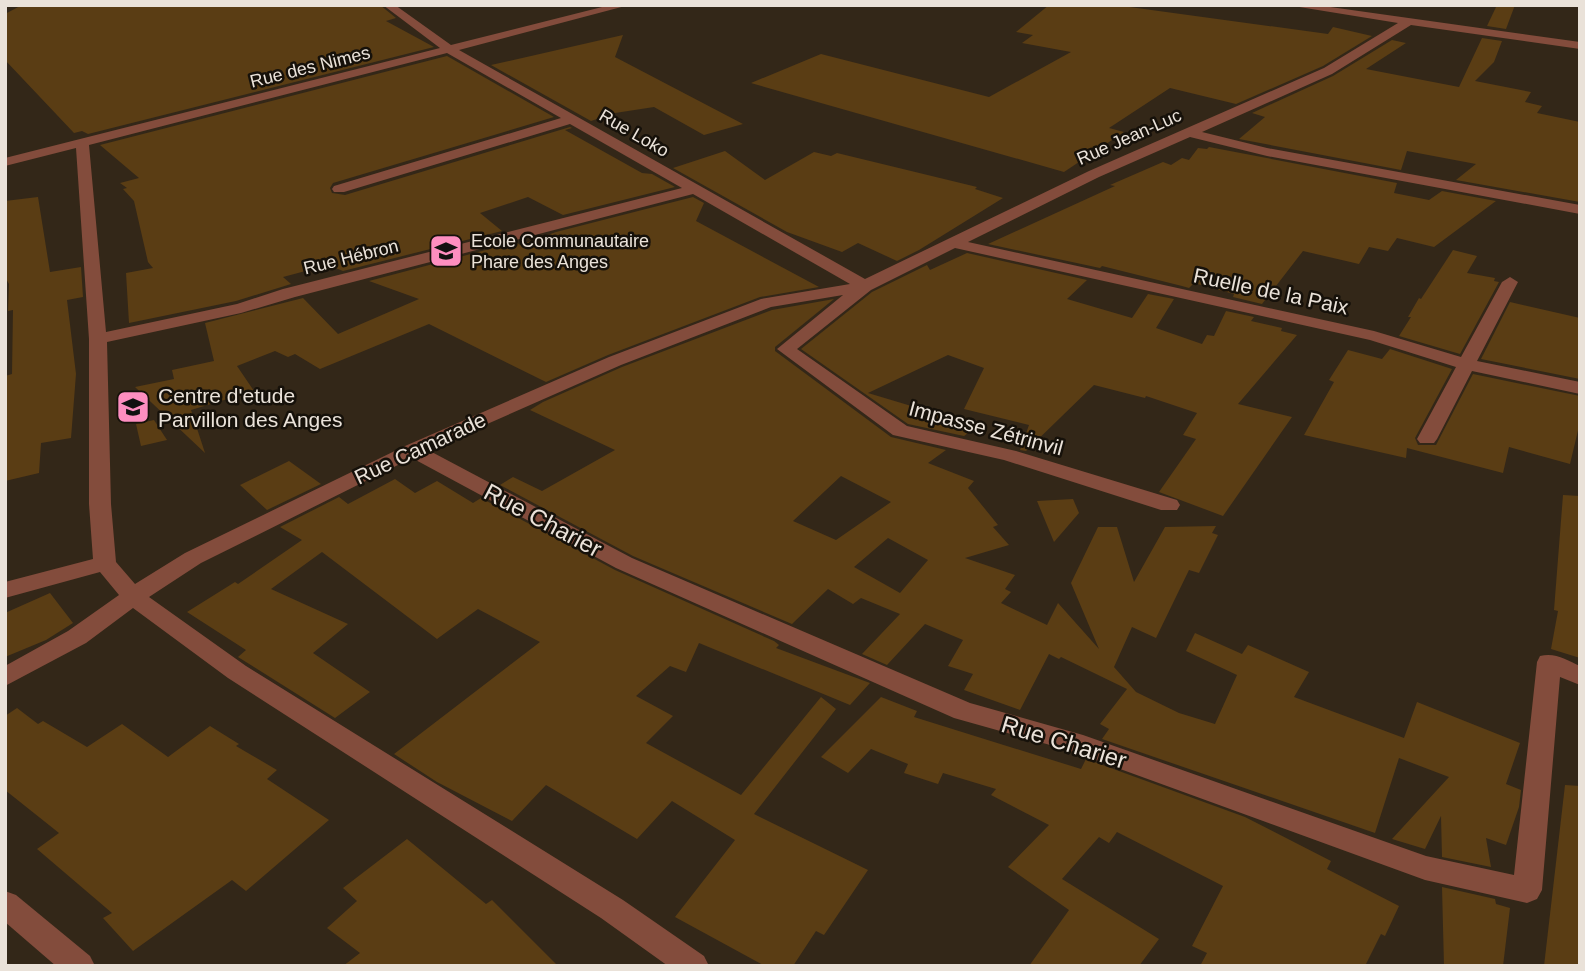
<svg xmlns="http://www.w3.org/2000/svg" width="1585" height="971" font-family="Arial,sans-serif">
  <style>
    .building { fill: #5a3d14; fill-rule: evenodd }
    .lines { fill: none; stroke-linecap: round; stroke-linejoin: round }
    .minor { fill: #834c3c; fill-rule: evenodd }
    .labels { text-anchor: middle; dominant-baseline: central; stroke-width: 5; stroke-linejoin: round; paint-order: stroke }
    .far-street-label { font-size: 18px; fill: #eae2d9; stroke: #16110a }
    .far-poi-label { font-size: 18px; fill: #eae2d9; stroke: #16110a; text-anchor: start }
    .street-label { font-size: 21px; fill: #eae2d9; stroke: #16110a }
    .poi-label { font-size: 21px; fill: #eae2d9; stroke: #16110a; text-anchor: start }
    .near-street-label { font-size: 24px; fill: #eae2d9; stroke: #16110a }
  </style>
  <rect width="100%" height="100%" fill="#332718"/>
  <!-- building -->
  <g class="building">
    <path d="M22,5H380L396,18L386,21L434,47L88,134L82,131L74,133L5,60V14Z"/>
    <path d="M1049,5H1115L1328,34L1333,27L1372,36L1323,66L1236,104L1170,88L1109,128L1124,132L1064,172L751,83L821,54L989,97L1071,52L1022,43L1033,35L1016,32Z"/>
    <path d="M1497,5H1515L1506,29L1487,26Z"/>
    <path d="M623,35L615,57L743,124L704,135L654,107L615,113L591,121L491,65Z"/>
    <path d="M1482,38L1502,41L1494,62L1475,81L1531,92L1525,102L1542,106L1537,113L1580,122V202L1456,180L1476,164L1407,151L1401,170L1239,139L1265,117L1252,113L1333,76L1392,40L1406,43L1366,69L1459,87Z"/>
    <path d="M447,56L554,117L333,183L330,188L332,193L345,195L570,127L572,128L565,130L642,173L652,174L675,187L563,215L528,197L480,213L502,231L343,271L328,265L283,277L291,284L236,301L129,323L126,273L153,268L148,262L134,201L123,189L127,188L120,183L139,178L100,145Z"/>
    <path d="M1209,147L1397,183L1394,193L1429,200L1442,191L1496,201L1434,247L1397,238L1388,251L1369,247L1359,264L1303,251L1262,304L1233,297L1234,294L1194,283L1189,288L1182,286L1102,266L1100,268L988,244L1115,186L1110,185L1163,162L1171,165L1182,158L1189,160L1198,148L1207,149Z"/>
    <path d="M725,151L765,180L814,152L831,156L837,153L977,187L975,189L1003,198L919,250L897,261L858,243L842,252L787,232L673,168Z"/>
    <path d="M38,197L50,272L81,267L83,297L67,300L76,374L71,438L41,443L39,473L5,481V376L12,374L13,310L8,311L9,284L5,277V201Z"/>
    <path d="M693,197L704,203L696,221L819,287L760,297L608,355L546,382L429,324L320,369L295,354L288,357L275,351L237,366L254,391L191,410L205,453L135,387L174,379L172,370L214,361L205,323L303,298L338,334L419,299L369,281L516,242L520,245L556,232Z"/>
    <path d="M1453,250L1477,256L1467,273L1495,278L1494,281L1499,282L1460,354L1399,336L1411,317H1408L1419,298L1421,299Z"/>
    <path d="M967,253L1087,280L1067,299L1132,318L1148,294L1174,299L1156,328L1202,344L1207,335L1214,336L1226,311L1254,317L1251,321L1282,328L1281,331L1297,335L1238,404L1292,417L1223,516L1159,492L1196,439L1183,435L1197,413L1146,396L1145,398L1094,385L1026,451L1020,450L1029,425L964,409L984,368L948,355L868,393L978,426L964,436L908,424L801,349L872,292L927,265L930,270Z"/>
    <path d="M834,299L775,347V351L891,437L946,450L928,463L974,481L968,488L998,525L993,527L1009,545L965,558L1015,575L1005,589L1011,592L1001,603L1047,625L1058,603L1099,649L1071,583L1098,527H1117L1134,582L1165,527L1216,526L1212,533L1218,535L1199,573L1189,570L1156,638L1132,627L1114,667L1136,692L1179,713L1215,724L1237,675L1186,651L1195,633L1242,654L1248,645L1309,672L1294,697L1404,738L1417,702L1520,743L1506,784L1521,790L1519,807L1506,845L1486,838L1491,867L1442,857L1441,816L1425,849L1392,839L1449,777L1399,758L1375,833L1102,739L1109,729L1100,724L1127,689L1061,657L1059,659L1049,654L1020,710L964,690L973,674L948,666L963,640L925,624L887,665L862,654L900,614L861,598L853,604L828,589L792,624L633,556L500,485L513,477L542,491L615,450L530,410L543,402L622,367L772,310ZM841,476L891,502L836,540L793,521ZM888,538L928,560L900,593L854,567Z"/>
    <path d="M1510,302L1580,318V379L1481,359Z"/>
    <path d="M1390,349L1452,369L1415,438L1418,445H1436L1473,374L1580,396V422L1570,464L1509,447L1503,473L1407,448L1406,458L1304,435L1334,382L1329,380L1348,350L1382,359Z"/>
    <path d="M154,420L167,440L141,446L136,424Z"/>
    <path d="M289,461L321,484L267,510L240,485Z"/>
    <path d="M395,479L415,493L437,481L473,503L481,498L615,570L774,641L779,645L776,648L870,683L850,705L699,643L686,672L670,666L636,696L673,716L646,743L741,795L821,697L836,709L754,814L868,870L824,935L816,931L793,966H765L675,917L735,840L672,801L637,839L546,785L512,821L437,782L394,754L540,642L478,609L437,639L322,552L271,589L348,624L313,653L370,692L335,718L238,657L246,650L187,612L235,582L238,584L302,540L280,527L339,497L348,504Z"/>
    <path d="M1563,495L1580,496V658L1551,649L1558,611L1554,610Z"/>
    <path d="M1073,499L1079,513L1054,542L1037,501Z"/>
    <path d="M50,593L73,623L46,640L5,657V613Z"/>
    <path d="M881,697L917,711L914,717L1081,769L1086,759L1245,817L1331,861L1327,869L1399,906L1385,936L1381,934L1365,966H1200L1207,953L1192,946L1223,886L1117,832L1109,843L1099,837L1062,879L1159,939L1139,966H1029L1069,910L1008,867L1049,825L991,795L996,789L943,773L938,784L904,773L908,764L871,749L848,773L821,757Z"/>
    <path d="M17,708L38,724L43,721L87,747L122,724L168,757L210,726L239,744L236,746L277,770L267,779L329,820L246,891L232,880L133,951L103,918L112,913L37,849L59,833L5,790V716Z"/>
    <path d="M1565,785L1580,786V966H1544Z"/>
    <path d="M407,839L486,904L492,900L558,966H343L360,953L327,928L357,901L343,888Z"/>
    <path d="M1442,887L1495,899L1496,904L1510,908L1503,966H1444Z"/>
  </g>
  <g class="lines">
    <!-- minor -->
    <g class="minor">
      <path d="M383,5H395L451,45L610,5H629L459,50L865,279L1089,171L1324,68L1398,23L1287,5H1316L1580,42V49L1411,25L1332,74L1202,132L1267,148L1580,205V214L1267,156L1190,137L1099,177L968,242L1374,331L1461,357L1502,282L1510,277L1518,282L1477,361L1580,382V394L1472,371L1437,439L1434,443H1420L1417,439L1456,367L1370,340L955,248L871,290L797,349L907,426L1016,451L1177,500L1180,505L1177,510H1161L1004,460L893,435L777,349L843,295L771,307L621,365L428,450L632,558L970,703L1083,735L1426,856L1514,875L1537,662L1540,656C1555,652 1567,660 1580,666V685L1560,677L1542,890L1537,899L1527,903L1425,880L1068,750L954,718L616,568L412,458L201,563L149,597L246,666L623,900L704,956L709,966H668L601,918L228,678L133,608L86,643L5,686V666L68,631L119,595L100,572L5,598V582L93,559L89,504V339L76,148L5,166V158L440,48ZM447,53L561,118L334,186L332,189L334,192H344L570,124L682,188L283,289L237,304L106,332L89,145ZM693,194L850,284L761,299L609,357L405,446L185,553L135,584L116,562L111,504L107,342L241,313L295,297Z"/>
      <path d="M5,891L16,895L90,956L95,966H56L5,922Z"/>
    </g>
  </g>
  <!-- icons -->
  <defs>
    <symbol id="school-square" viewBox="-11 -11 22 22"><rect x="-9" y="-9" width="18" height="18" rx="4" fill="#fd8ec0" stroke="#16110a"/><path d="M0-5L7-2L0 1L-7-2ZM-4 1L0 2.5L4 1V4Q0 6-4 4Z" fill="#111"/></symbol>
  </defs>
  <g fill-rule="evenodd">
    <use href="#school-square" x="427" y="232" width="38" height="38"/>
    <use href="#school-square" x="114" y="388" width="38" height="38"/>
  </g>
  <g class="labels">
    <!-- far-street labels -->
    <g class="far-street-label">
      <text transform="translate(310 67) rotate(-14)">Rue des Nimes</text>
      <text transform="translate(634 133) rotate(30)">Rue Loko</text>
      <text transform="translate(1129 137) rotate(-24)">Rue Jean-Luc</text>
      <text transform="translate(351 257) rotate(-14)">Rue Hébron</text>
    </g>
    <!-- far-poi labels -->
    <g class="far-poi-label">
      <text x="471" y="241">Ecole Communautaire<tspan x="471" dy="21">Phare des Anges</tspan></text>
    </g>
    <!-- street labels -->
    <g class="street-label">
      <text transform="translate(1271 291) rotate(12)">Ruelle de la Paix</text>
      <text transform="translate(986 428) rotate(15)">Impasse Zétrinvil</text>
      <text transform="translate(420 448) rotate(-25)">Rue Camarade</text>
    </g>
    <!-- poi labels -->
    <g class="poi-label">
      <text x="158" y="395">Centre d'etude<tspan x="158" dy="24">Parvillon des Anges</tspan></text>
    </g>
    <!-- near-street labels -->
    <g class="near-street-label">
      <text transform="translate(543 520) rotate(28)">Rue Charier</text>
      <text transform="translate(1064 742) rotate(17)">Rue Charier</text>
    </g>
  </g>
  <!-- border -->
  <rect width="1585" height="971" fill="none" stroke="#eae2d9" stroke-width="14"/>
</svg>
